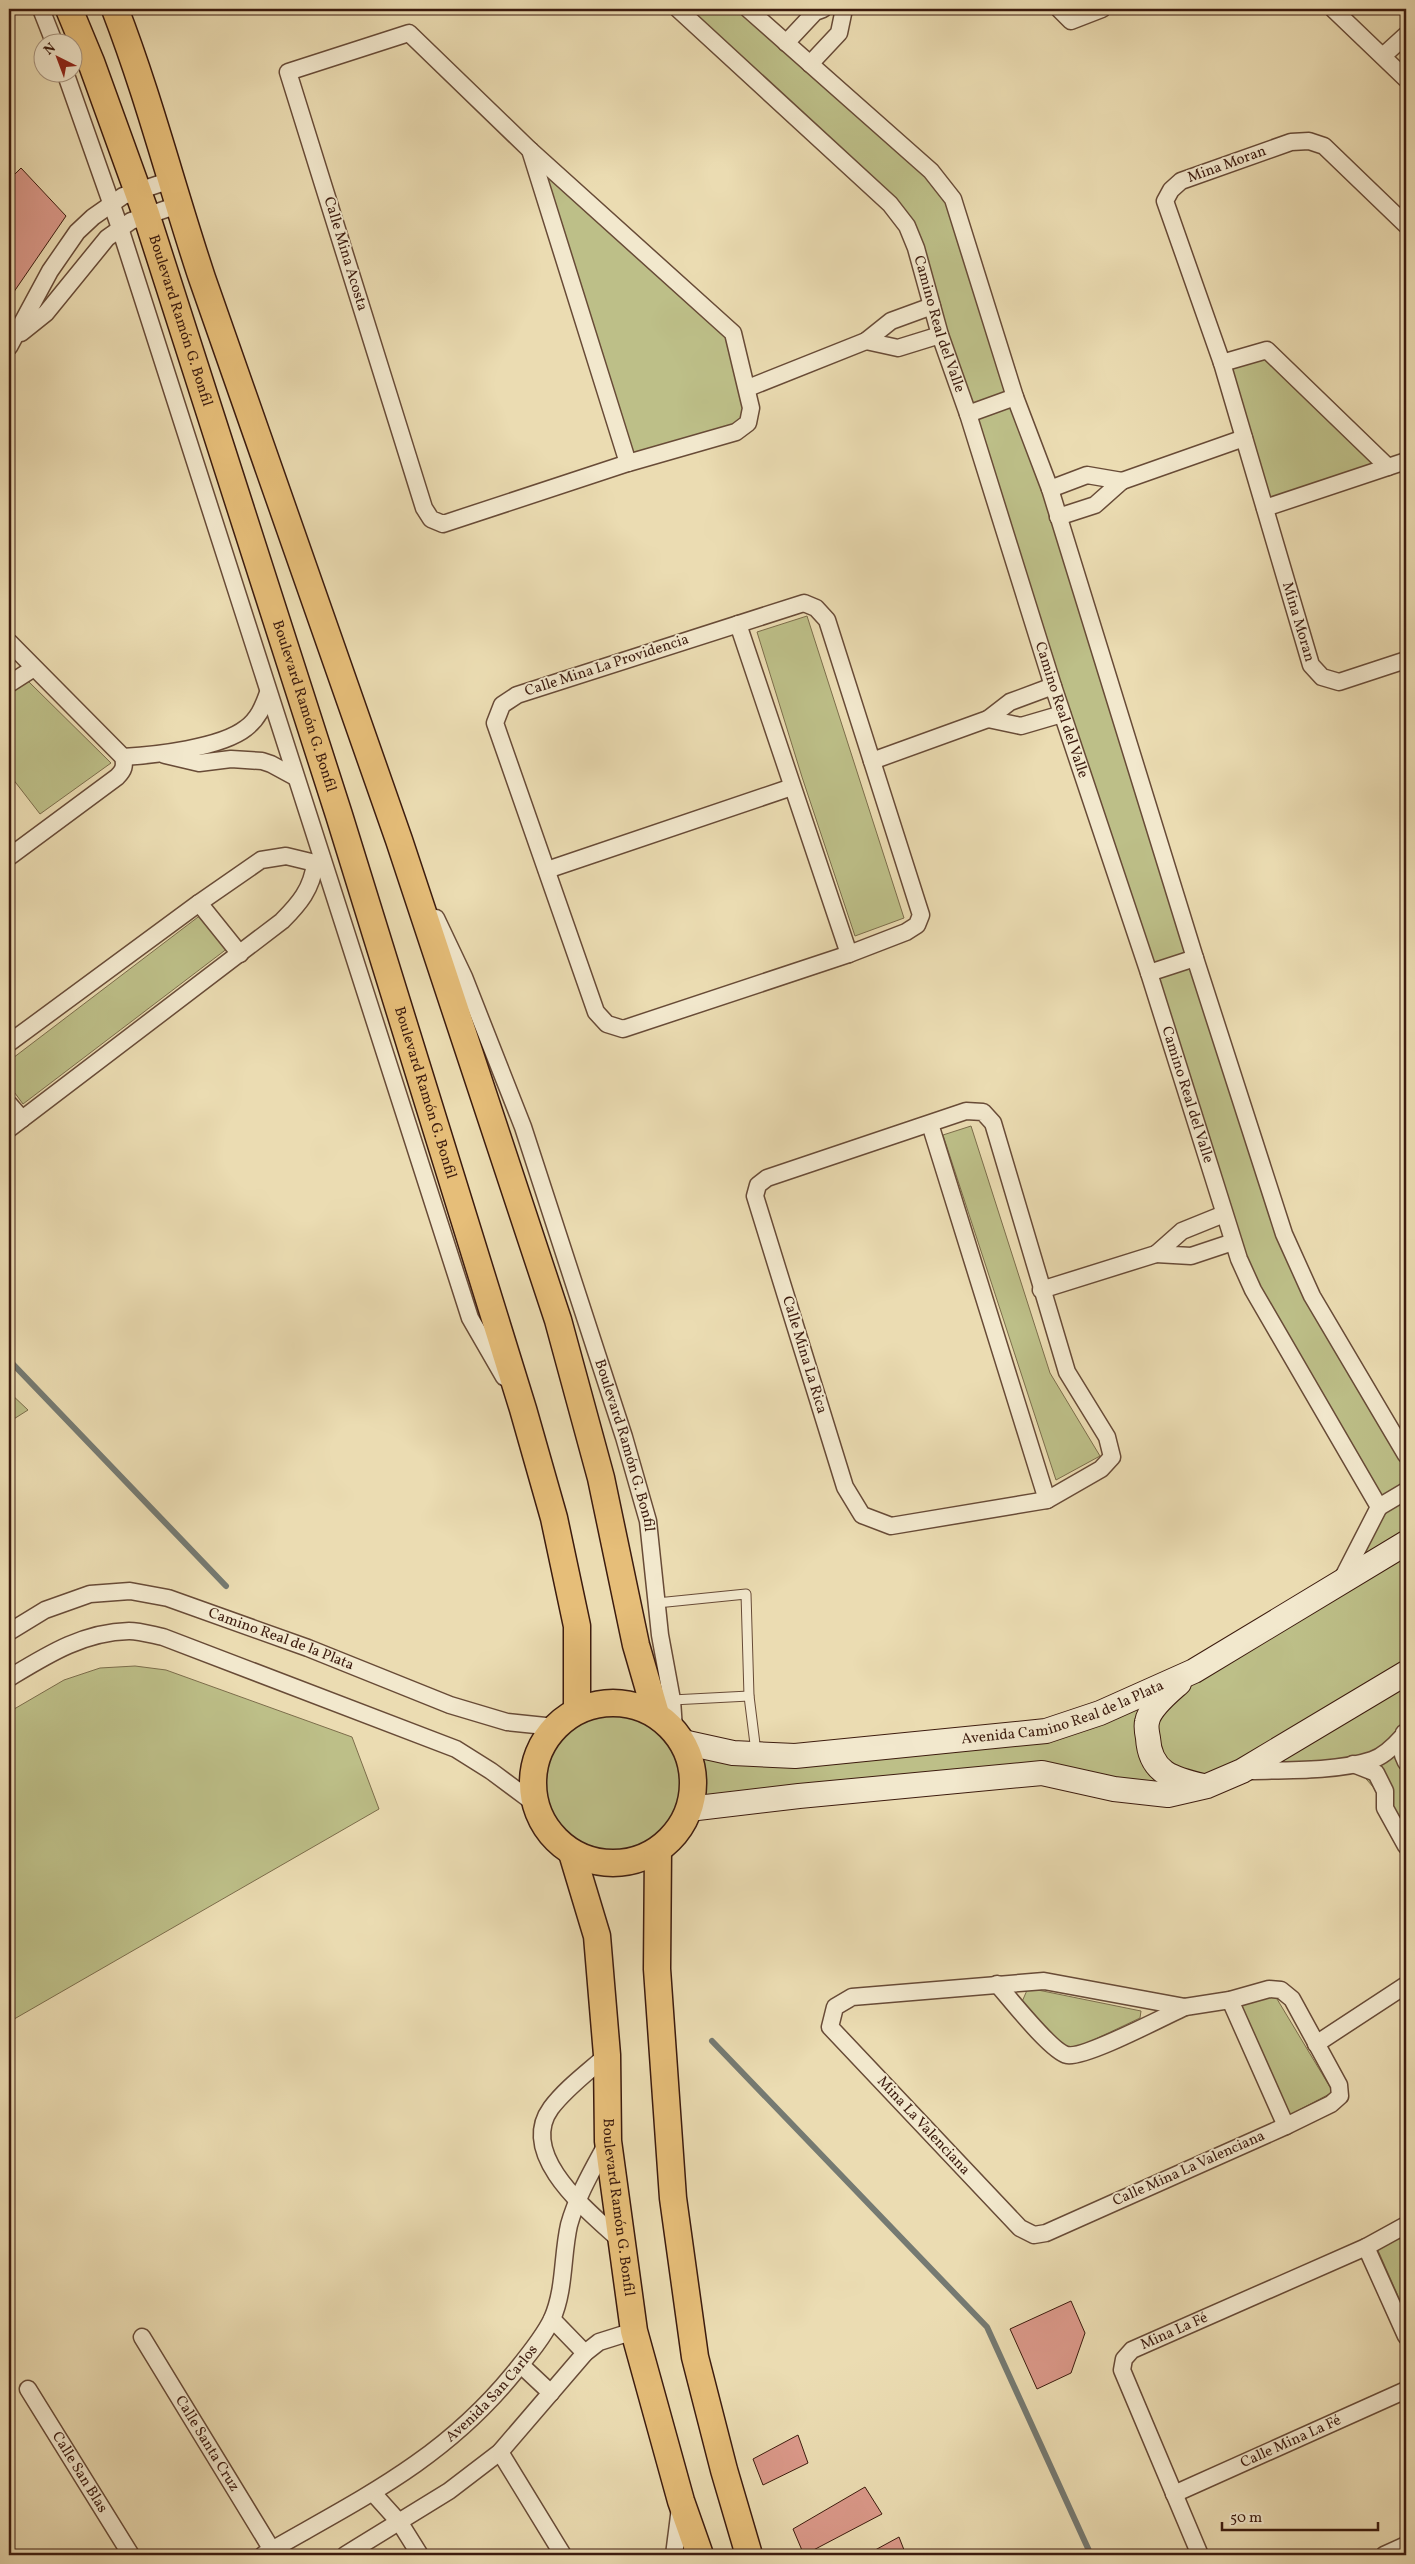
<svg xmlns="http://www.w3.org/2000/svg" width="1415" height="2564" font-family="Vollkorn,serif">
  <style>
    .green { fill: #bdbf88; stroke: #7c6d4b }
    .lines { fill: none; stroke-linecap: round; stroke-linejoin: round }
    .stream { stroke: #757a72; stroke-width: 6 }
    .building { fill: #db998a; stroke: #3c1b0e }
    .lane-casing { stroke: #684b37; stroke-width: 11 }
    .street-casing { stroke: #684b37; stroke-width: 19 }
    .secondary-casing { stroke: #3c1b0e; stroke-width: 26 }
    .primary-casing { stroke: #3c1b0e; stroke-width: 29 }
    .lane { stroke: #f2e8cd; stroke-width: 9 }
    .street { stroke: #f2e8cd; stroke-width: 16 }
    .secondary { stroke: #f2e8cd; stroke-width: 24 }
    .primary { stroke: #e6be79; stroke-width: 26 }
    .labels { text-anchor: middle; dominant-baseline: central; stroke-width: 4; stroke-linejoin: round; paint-order: stroke }
    .street-label { font-size: 15px; fill: #3c1b0e; stroke: #f2e8cd }
  </style>
  <rect width="100%" height="100%" fill="#ebdcb2"/>
  <filter id="stains"><feTurbulence type="fractalNoise" baseFrequency=".004" numOctaves="4"/><feColorMatrix values="0 0 0 0 .2 0 0 0 0 .09 0 0 0 0 .02 0 0 0 .5 -.17"/></filter>
  <radialGradient id="worn" r=".72"><stop offset=".6" stop-color="#630" stop-opacity="0"/><stop offset="1" stop-color="#630" stop-opacity=".3"/></radialGradient>
  <!-- green -->
  <g class="green">
    <path d="M679,9H748L953,199L1284,1234L1406,1455V1672L1207,1786L1042,1773L689,1809L677,1832L658,1850L635,1861L609,1864L584,1859L561,1846L544,1827L534,1803L532,1776L539,1749L555,1727L577,1710L603,1702L631,1704L642,1708L656,1714L674,1729L795,1756L1100,1713L1340,1582L1379,1507L1253,1290L907,226Z"/>
    <path d="M530,150L733,333L748,423L628,463Z"/>
    <path d="M1267,350L1388,467L1265,508L1222,363Z"/>
    <path d="M807,616L904,918L855,936L802,777L757,632Z"/>
    <path d="M27,680L111,763L40,814L9,774V691Z"/>
    <path d="M202,914L228,948L23,1104L9,1085V1061Z"/>
    <path d="M971,1126L1050,1373L1100,1456L1056,1480L943,1135Z"/>
    <path d="M9,1392L28,1410L9,1422Z"/>
    <path d="M135,1666L166,1670L352,1737L379,1809L9,2022V1712L64,1680L100,1668Z"/>
    <path d="M1406,1674V1846L1374,1788L1353,1764L1314,1761L1256,1765Z"/>
    <path d="M1028,1988L1141,2011L1140,2018L1068,2052L1021,2004Z"/>
    <path d="M1274,1994L1333,2092L1286,2117L1237,2002Z"/>
    <path d="M1406,2236V2314L1377,2248Z"/>
  </g>
  <g class="lines">
    <!-- stream -->
    <g class="stream">
      <path d="M9,1360L226,1586"/>
      <path d="M712,2041L987,2327L1091,2555"/>
    </g>
  </g>
  <!-- building -->
  <g class="building">
    <path d="M21,168L66,216L9,299V180Z"/>
    <path d="M1071,2301L1085,2333L1071,2373L1037,2389L1010,2329Z"/>
    <path d="M798,2435L808,2463L763,2485L753,2459Z"/>
    <path d="M865,2487L882,2514L804,2555L793,2529Z"/>
    <path d="M899,2537L906,2555H866Z"/>
  </g>
  <g class="lines">
    <defs>
      <g id="lane">
        <path d="M657,1603L746,1594L749,1696L756,1752"/>
        <path d="M672,1700L749,1696"/>
      </g>
      <g id="street">
        <path d="M41,9L54,42"/>
        <path id="s1" d="M678,9L890,204L907,226L916,248L940,335L968,414L1053,686L1149,973L1239,1259L1253,1290L1379,1507L1341,1581"/>
        <path d="M748,9L931,171L953,199L1015,397L1050,489L1195,958L1284,1234L1312,1296L1406,1455"/>
        <path d="M1059,9L1071,21L1102,9"/>
        <path d="M1333,9L1406,79"/>
        <path d="M409,33L530,150L733,333L751,408L748,423L736,432L628,463L443,524L431,519L424,508L288,72Z"/>
        <path d="M786,43L815,12L823,9"/>
        <path d="M1383,56L1406,35"/>
        <path d="M810,64L839,33L844,9"/>
        <path d="M65,72L120,228L470,1318L504,1377"/>
        <path d="M530,150L628,463"/>
        <path id="s2" d="M1406,225L1324,146L1309,141L1291,142L1181,181L1171,190L1165,201L1222,363L1311,665L1322,677L1339,682L1406,660"/>
        <path d="M932,306L891,321L866,341L898,348L940,335"/>
        <path d="M21,333L46,313L107,238L131,221L178,205"/>
        <path d="M9,347L50,271L77,232L93,217L123,196L171,180"/>
        <path d="M1222,363L1267,350L1388,467"/>
        <path d="M748,388L866,341"/>
        <path d="M968,414L1015,397"/>
        <path d="M1122,481L1244,438"/>
        <path d="M1050,489L1087,475L1122,481L1095,505L1058,517"/>
        <path d="M1265,508L1406,461"/>
        <path d="M804,603L816,608L827,620L921,915L917,925L906,932L849,954L623,1029L607,1024L596,1012L495,723L502,705L517,695Z"/>
        <path d="M738,624L849,954"/>
        <path d="M9,642L123,757C125,766 124,770 117,777L9,857"/>
        <path d="M9,684L34,668"/>
        <path d="M1053,686L1010,702L988,719L1021,726L1062,714"/>
        <path d="M165,755L199,763L231,759L262,761L271,764L295,777"/>
        <path d="M123,757C155,755 221,748 246,728C258,719 263,707 268,693"/>
        <path d="M872,761L988,719"/>
        <path d="M547,870L792,787"/>
        <path d="M199,903L240,954"/>
        <path id="s3" d="M436,918L464,977L523,1127L624,1437L648,1521L660,1635L672,1700L674,1729"/>
        <path d="M1149,973L1195,958"/>
        <path d="M9,1043L199,903L261,860L286,856L315,863L322,859"/>
        <path d="M9,1104L22,1119"/>
        <path d="M966,1111L983,1112L993,1123L1067,1372L1107,1437L1112,1457L1101,1469L1047,1500L891,1526L862,1515L845,1487L755,1196L758,1185L767,1178Z"/>
        <path d="M930,1124L1047,1500"/>
        <path d="M9,1129L282,921C299,904 312,889 315,863"/>
        <path d="M1224,1214L1182,1231L1156,1254L1191,1256L1233,1242"/>
        <path d="M1041,1290L1156,1254"/>
        <path d="M1379,1507L1406,1491"/>
        <path id="s4" d="M9,1632L45,1610L90,1594L130,1591L168,1598L308,1648L450,1705L507,1722L555,1727"/>
        <path d="M9,1678C47,1655 83,1632 129,1631C140,1631 153,1635 163,1637L456,1749L491,1771L534,1803"/>
        <path d="M1404,1733L1403,1755L1406,1762"/>
        <path d="M1353,1764L1376,1773L1385,1791V1808L1406,1846"/>
        <path d="M1245,1771C1282,1770 1336,1772 1372,1760C1384,1756 1394,1746 1402,1737L1406,1744"/>
        <path d="M1044,1981L1185,2007L1230,2000L1269,1989L1281,1990L1292,1999L1339,2085L1340,2096L1331,2104L1286,2126L1046,2233L1034,2235L1020,2228L830,2027L835,2007L852,1997Z"/>
        <path d="M997,1984C1010,1999 1052,2052 1067,2055C1084,2059 1165,2016 1185,2007"/>
        <path d="M1230,2000L1286,2126"/>
        <path d="M1316,2044L1406,1985"/>
        <path d="M607,2055C588,2072 566,2088 551,2108C516,2156 592,2214 622,2242"/>
        <path d="M1366,2247L1406,2336"/>
        <path d="M552,2319L585,2353"/>
        <path id="s5" d="M142,2337L272,2550"/>
        <path d="M521,2365L551,2393"/>
        <path id="s6" d="M28,2389L131,2555"/>
        <path d="M500,2452L563,2555"/>
        <path d="M373,2493L400,2523L420,2555"/>
        <path id="s7" d="M1174,2494L1406,2390"/>
        <path id="s8" d="M263,2555C358,2500 441,2462 513,2374C526,2358 543,2338 552,2319C565,2290 562,2256 569,2225C577,2196 593,2169 607,2143"/>
        <path d="M345,2555L449,2491L500,2452L585,2353L599,2342L634,2331"/>
        <path d="M674,2555L680,2508"/>
        <path id="s9" d="M1200,2555L1122,2370L1124,2359L1132,2350L1366,2247L1406,2225"/>
        <path d="M1384,2555L1406,2545"/>
      </g>
      <g id="secondary">
        <path d="M1179,1683C1169,1692 1149,1708 1147,1722C1146,1726 1147,1733 1148,1738C1150,1773 1173,1779 1203,1786"/>
        <path id="s10" d="M683,1742L733,1753L795,1756L1046,1731L1100,1713L1194,1671L1406,1543"/>
        <path d="M689,1809L799,1796L1042,1773L1114,1789L1168,1795L1207,1786L1242,1771L1406,1673"/>
      </g>
      <g id="primary">
        <path id="s11" d="M69,9L91,62L146,214L339,815L523,1409L554,1518L577,1626V1710"/>
        <path d="M115,9C149,97 172,188 202,278L399,840L558,1320L601,1478L636,1645L656,1714"/>
        <circle cx="613" cy="1783" r="80"/>
        <path d="M658,1850L657,1969L673,2198L695,2357L724,2470L749,2555"/>
        <path id="s12" d="M572,1853L597,1936L607,2055L608,2141L634,2331L681,2501L700,2555"/>
      </g>
    </defs>
    <!-- lane casing -->
    <use href="#lane" class="lane-casing"/>
    <!-- street casing -->
    <use href="#street" class="street-casing"/>
    <!-- secondary casing -->
    <use href="#secondary" class="secondary-casing"/>
    <!-- primary casing -->
    <use href="#primary" class="primary-casing"/>
    <!-- lane -->
    <use href="#lane" class="lane"/>
    <!-- street -->
    <use href="#street" class="street"/>
    <!-- secondary -->
    <use href="#secondary" class="secondary"/>
    <!-- primary -->
    <use href="#primary" class="primary"/>
  </g>
  <g class="labels">
    <!-- street labels -->
    <g class="street-label">
      <text transform="translate(1227 165) rotate(-20)">Mina Moran</text>
      <text transform="translate(345 254) rotate(73)">Calle Mina Acosta</text>
      <text stroke="none"><textPath href="#s11" startOffset="331">Boulevard Ramón G. Bonfil</textPath></text>
      <text stroke="none"><textPath href="#s1" startOffset="419">Camino Real del Valle</textPath></text>
      <text stroke="none"><textPath href="#s2" startOffset="732">Mina Moran</textPath></text>
      <text transform="translate(607 666) rotate(-18)">Calle Mina La Providencia</text>
      <text stroke="none"><textPath href="#s11" startOffset="736">Boulevard Ramón G. Bonfil</textPath></text>
      <text stroke="none"><textPath href="#s1" startOffset="824">Camino Real del Valle</textPath></text>
      <text stroke="none"><textPath href="#s11" startOffset="1141">Boulevard Ramón G. Bonfil</textPath></text>
      <text stroke="none"><textPath href="#s1" startOffset="1229">Camino Real del Valle</textPath></text>
      <text transform="translate(804 1355) rotate(73)">Calle Mina La Rica</text>
      <text stroke="none"><textPath href="#s3" startOffset="561">Boulevard Ramón G. Bonfil</textPath></text>
      <text stroke="none"><textPath href="#s4" startOffset="289">Camino Real de la Plata</textPath></text>
      <text stroke="none"><textPath href="#s10" startOffset="386">Avenida Camino Real de la Plata</textPath></text>
      <text transform="translate(923 2126) rotate(47)">Mina La Valenciana</text>
      <text transform="translate(1189 2169) rotate(-24)">Calle Mina La Valenciana</text>
      <text stroke="none"><textPath href="#s12" startOffset="359">Boulevard Ramón G. Bonfil</textPath></text>
      <text stroke="none"><textPath href="#s9" startOffset="270">Mina La Fé</textPath></text>
      <text stroke="none"><textPath href="#s8" startOffset="282">Avenida San Carlos</textPath></text>
      <text stroke="none"><textPath href="#s7" startOffset="128">Calle Mina La Fé</textPath></text>
      <text stroke="none"><textPath href="#s5" startOffset="125">Calle Santa Cruz</textPath></text>
      <text stroke="none"><textPath href="#s6" startOffset="98">Calle San Blas</textPath></text>
    </g>
  </g>
  <!-- margin -->
  <rect width="1415" height="2564" fill="none" stroke="#ebdcb2" stroke-width="30"/>
  <rect x="10" y="10" width="1395" height="2544" fill="none" stroke="#3c1b0e" stroke-width="2.5"/>
  <rect x="15" y="15" width="1385" height="2534" fill="none" stroke="#3c1b0e"/>
  <!-- north arrow -->
  <g transform="translate(58 58) rotate(318)"><circle r="24" fill="#f2e8cd" stroke="#a99681"/>
  <path d="M0-4L9 19L0 12L-9 19Z" fill="#8f2418"/>
  <text y="-8" font-size="14" font-weight="bold" text-anchor="middle" fill="#3c1b0e">N</text>
  </g>
  <!-- scale -->
  <path d="M1222 2522v8h156v-8" fill="none" stroke="#3c1b0e" stroke-width="2.5"/>
  <text x="1230" y="2522" font-size="15" fill="#3c1b0e" stroke="#f2e8cd" stroke-width="4" paint-order="stroke">50 m</text>
  <rect width="100%" height="100%" filter="url(#stains)"/>
  <rect width="100%" height="100%" fill="url(#worn)"/>
</svg>
